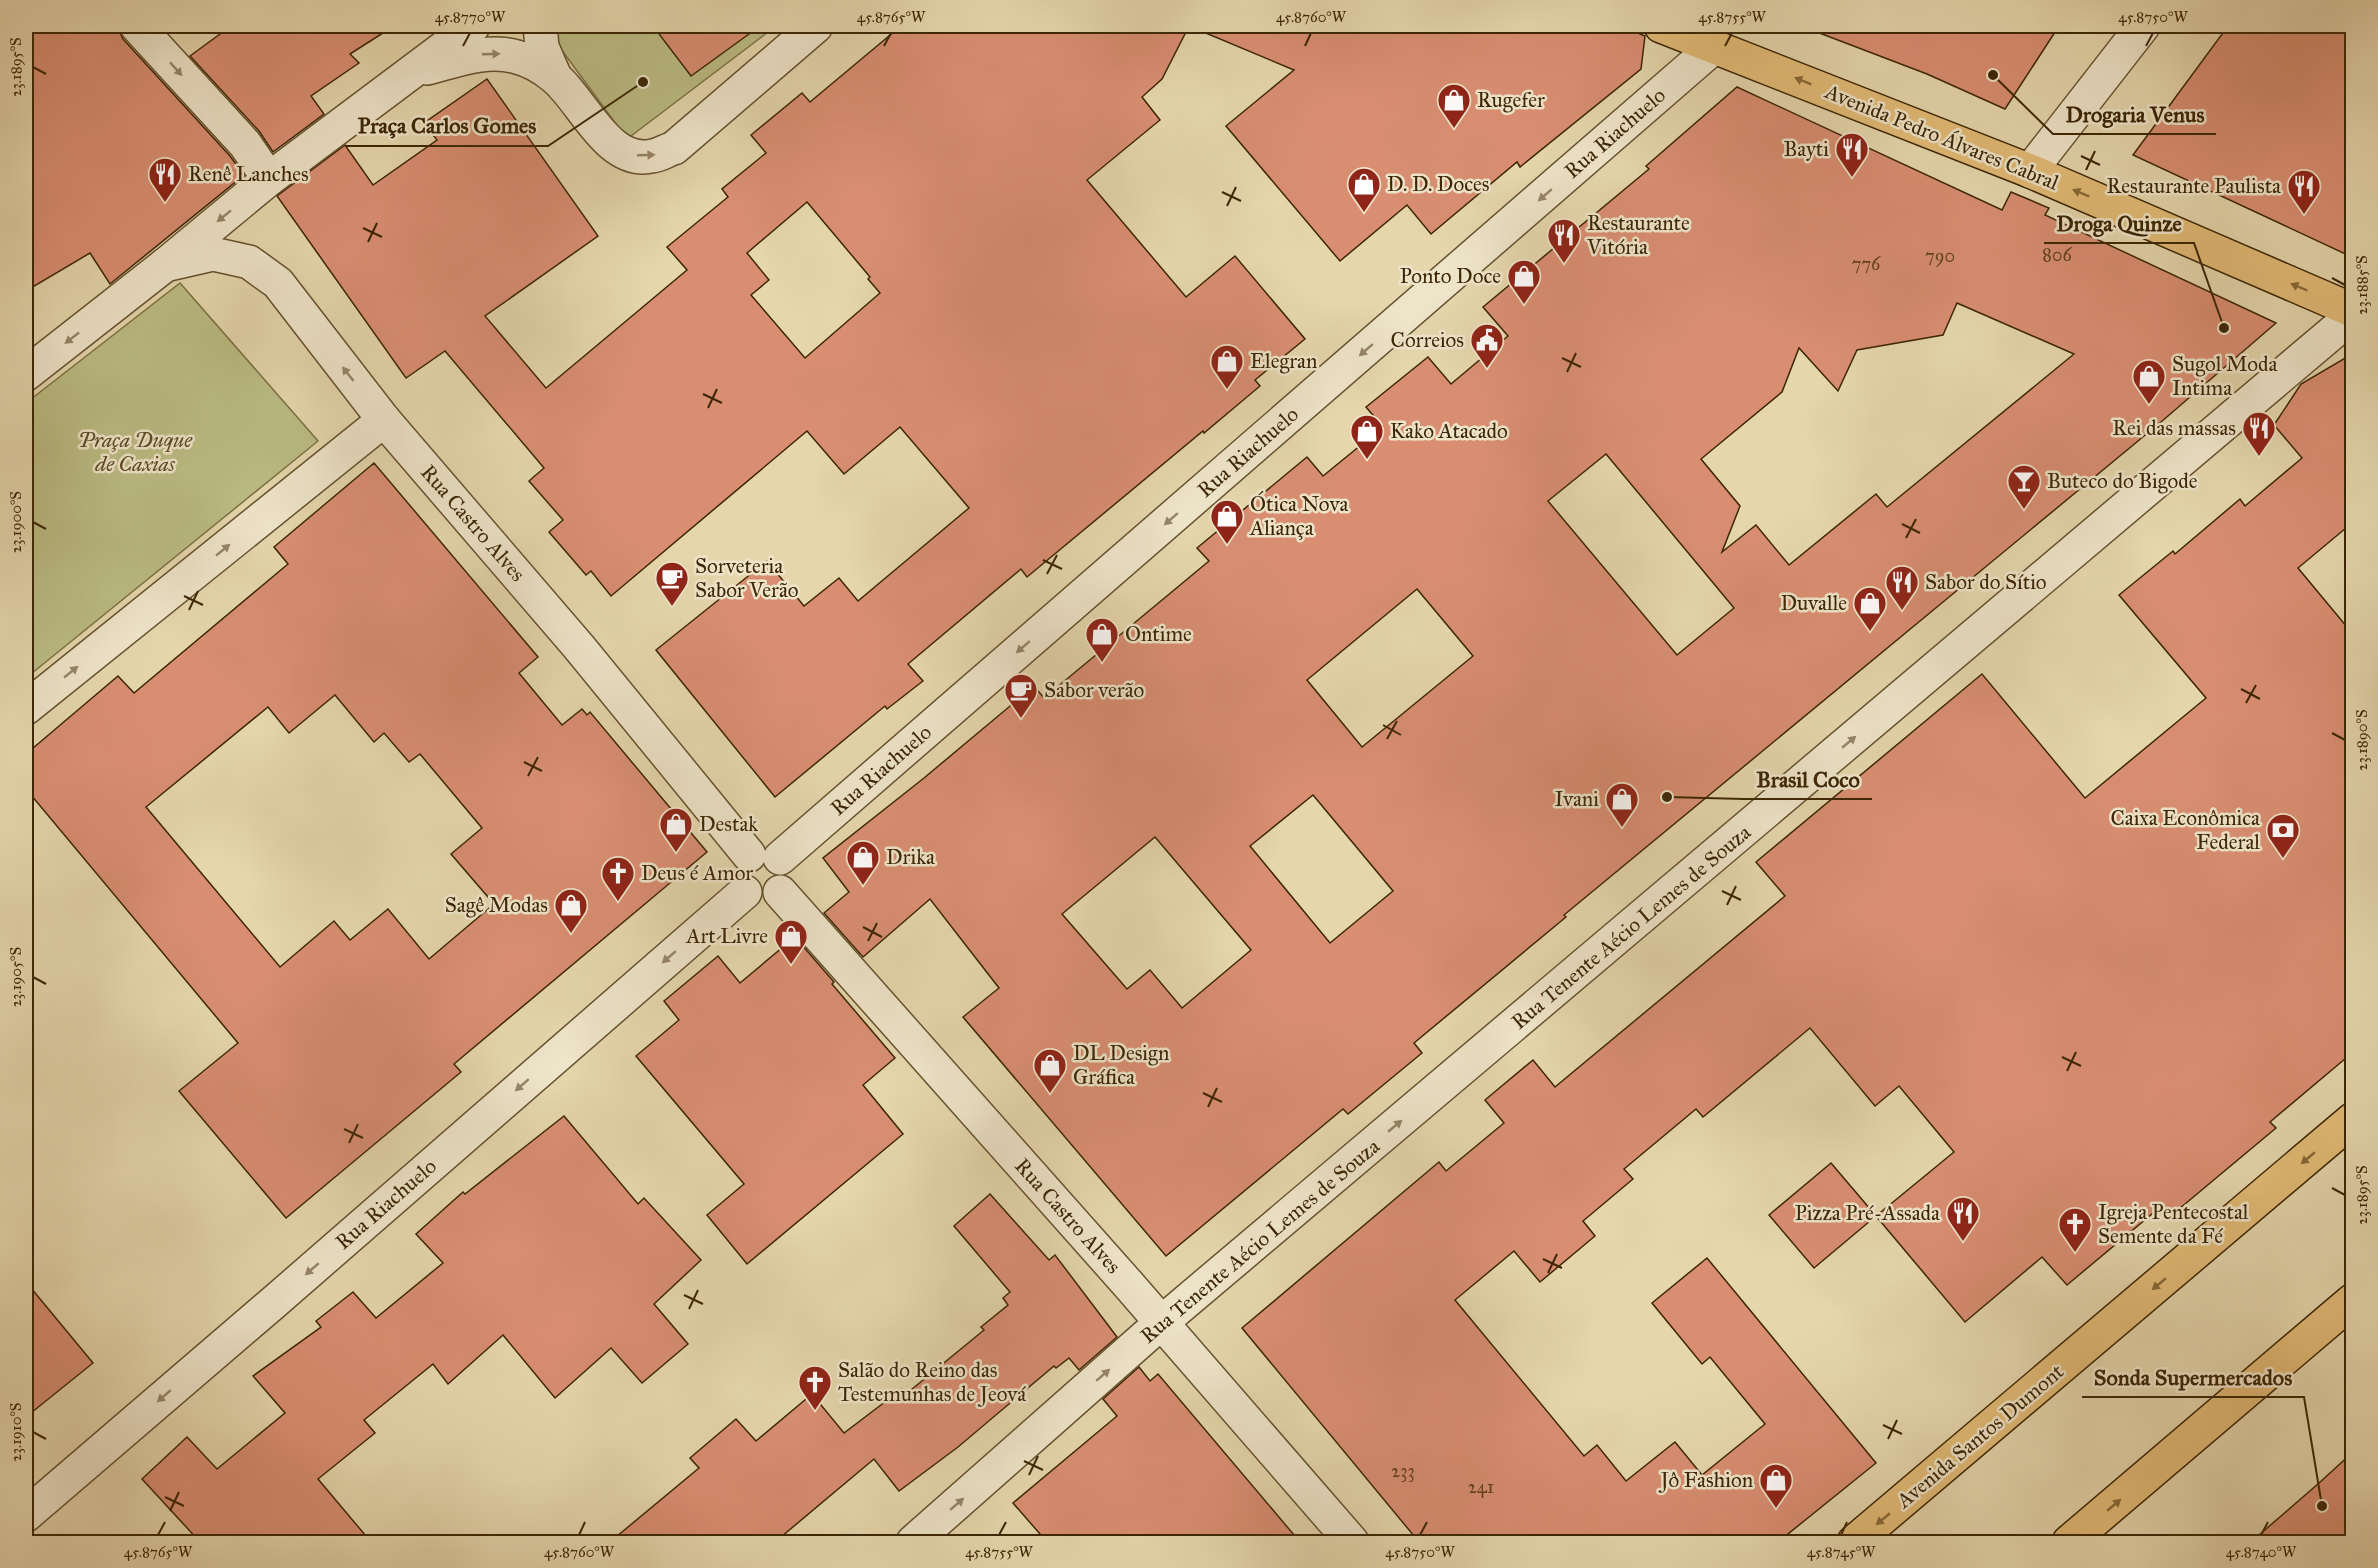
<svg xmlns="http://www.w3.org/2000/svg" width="2378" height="1568" font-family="'IM FELL Great Primer',serif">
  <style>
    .green { fill: #bbbc84; stroke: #7c7144; stroke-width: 1.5 }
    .building { fill: #d98e72; stroke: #3c2605; stroke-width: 1.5; fill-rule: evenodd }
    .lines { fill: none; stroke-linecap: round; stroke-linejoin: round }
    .minor-casing { stroke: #66522f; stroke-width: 36 }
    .major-casing { stroke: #3c2605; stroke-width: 36 }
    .minor { stroke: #eee4c9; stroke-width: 33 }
    .major { stroke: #e2bb76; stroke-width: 33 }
    .oneway { fill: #958567 }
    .oneway2 { fill: #876938 }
    .ticks { fill: none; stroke: #3c2605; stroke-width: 2 }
    .labels { text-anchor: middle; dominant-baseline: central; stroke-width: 5; stroke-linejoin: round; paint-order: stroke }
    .number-label { font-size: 18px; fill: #634020 }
    .poi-label { font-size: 21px; fill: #3c2605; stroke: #eee4c9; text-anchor: start }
    .street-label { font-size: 21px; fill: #3c2605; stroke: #eee4c9 }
    .park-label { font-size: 21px; font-style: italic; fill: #5c4c25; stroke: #eee4c9 }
    .leader { fill: none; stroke: #3c2605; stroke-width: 2 }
    .callout-dot { fill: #3c2605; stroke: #eee4c9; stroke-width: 2 }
    .callout-label { font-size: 22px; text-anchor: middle; font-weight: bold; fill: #3c2605; stroke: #eee4c9; stroke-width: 5; stroke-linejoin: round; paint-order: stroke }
    .neatline { fill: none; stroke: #3c2605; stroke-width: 2 }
    .ticks-label { font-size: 15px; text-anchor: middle; fill: #3c2605 }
  </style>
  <rect width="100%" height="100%" fill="#e5d6ac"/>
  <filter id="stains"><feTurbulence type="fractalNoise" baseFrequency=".00333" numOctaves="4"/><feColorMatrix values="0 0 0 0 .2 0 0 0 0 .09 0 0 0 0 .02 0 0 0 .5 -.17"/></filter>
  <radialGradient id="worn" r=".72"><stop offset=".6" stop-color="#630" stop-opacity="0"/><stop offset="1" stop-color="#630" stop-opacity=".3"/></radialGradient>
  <!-- green -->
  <g class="green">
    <path d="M544,26H776L627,139Z"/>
    <path d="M180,283L318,441L26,678V403Z"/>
  </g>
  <!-- building -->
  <g class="building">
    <path d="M26,26H117L123,39L230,156L244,175L110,284L90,253L26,291Z"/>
    <path d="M231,26H394L350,54L359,63L311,96L324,114L273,152L259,131L190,56Z"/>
    <path d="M653,26H760L691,76Z"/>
    <path d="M901,26H1189L1162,79L1142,97L1160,120L1087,180L1186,297L1235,256L1305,339L1255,380L1260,386L1204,433L1203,431L1027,577L1021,569L908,664L923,681L887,709L885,706L775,797L656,650L767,561L804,606L839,578L858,601L969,508L900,427L844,474L807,431L611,596L591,571L586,575L549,532L563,520L529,481L544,468L445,351L406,378L277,196L345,145L373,185L437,140L424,123L487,79L598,236L485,316L546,388L687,270L667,247L728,197L722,189L766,153L751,135L802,93L810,102ZM807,202L870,277L868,279L880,293L805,358L751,295L769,280L747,253Z"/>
    <path d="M1189,26H1621L1645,36L1641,69L1520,167L1517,162L1431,234L1407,205L1340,261L1226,126L1294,70Z"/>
    <path d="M1810,26H2059L2005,109L1927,74L1809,29Z"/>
    <path d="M2228,26H2352V257L2133,155Z"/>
    <path d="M1737,87L2002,210L2011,192L2049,208L2045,215L2276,323L2161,422L1564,915L1566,917L1414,1043L1422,1053L1348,1114L1343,1109L1166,1256L963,1017L999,988L930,899L863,957L824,913L849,892L823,858L924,778L1034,686L1044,698L1209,561L1197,548L1307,457L1323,476L1383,427L1366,407L1428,357L1451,384L1508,336L1483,307L1649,169L1646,166ZM1957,303L2074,354L1887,507L1876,494L1789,565L1756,525L1722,552L1740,506L1701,459L1782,392L1799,348L1838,391L1857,350L1943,335ZM1606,454L1734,608L1677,655L1548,501ZM1417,589L1473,656L1362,747L1307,680ZM1313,795L1393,891L1330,943L1250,846ZM1155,837L1251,950L1182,1008L1150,970L1127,989L1062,914Z"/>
    <path d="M2352,354V523L2298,568L2352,633V1053L2270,1122L2276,1128L2167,1219L2158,1209L2067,1285L2042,1257L1965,1322L1876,1216L1954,1152L1899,1086L1875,1106L1810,1028L1703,1117L1696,1109L1624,1169L1633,1179L1583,1221L1595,1236L1540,1282L1514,1251L1455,1300L1584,1456L1597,1445L1626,1481L1675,1442L1702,1475L1765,1424L1710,1357L1702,1364L1652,1303L1707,1258L1876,1463L1778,1542H1419L1242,1328L1439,1162L1446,1171L1504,1123L1485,1100L1533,1060L1555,1087L1785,896L1756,862L1982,674L2085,798L2206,698L2119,595L2173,551L2175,554L2240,499L2245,506L2302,458L2274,425L2301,384Z"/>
    <path d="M374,463L538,657L519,673L562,725L582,709L587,715L590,712L707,852L454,1064L461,1072L286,1218L179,1091L238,1043L26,789V754L118,676L134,693L288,564L274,547ZM335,695L374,742L384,733L409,762L420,754L482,828L451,854L494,904L429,959L388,909L350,940L334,921L280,967L146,807L268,707L289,733Z"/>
    <path d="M795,937L834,982L832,984L895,1058L863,1085L903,1134L747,1264L707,1215L744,1184L636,1056L679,1020L664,1001L718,956L740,983Z"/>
    <path d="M564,1116L638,1204L644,1198L701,1260L654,1304L688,1344L642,1383L611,1348L555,1398L503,1335L448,1384L433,1364L364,1420L375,1433L318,1479L371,1542H200L142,1479L187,1437L217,1469L285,1413L253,1376L321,1327L316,1321L353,1292L376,1318L443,1263L416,1234L463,1192L465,1194Z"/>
    <path d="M1831,1163L1876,1216L1814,1268L1769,1215Z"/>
    <path d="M990,1194L1049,1260L1055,1255L1117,1337L1079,1370L1069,1358L1056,1368L1054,1366L958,1447L899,1491L874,1459L775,1542H610L699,1468L690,1458L736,1419L756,1441L812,1394L844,1433L902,1389L906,1394L984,1330L981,1327L1008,1305L1003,1298L1010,1292L954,1226Z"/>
    <path d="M26,1282L93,1363L26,1417Z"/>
    <path d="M1139,1367L1150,1381L1158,1374L1300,1542H1047L1013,1503L1117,1416L1103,1399Z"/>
    <path d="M2352,1453V1542H2251L2319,1483Z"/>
  </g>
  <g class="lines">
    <defs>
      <g id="minor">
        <path d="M137,26L245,144L269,179"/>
        <path d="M540,26L542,47L555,77"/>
        <path d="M427,68C455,61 487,48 517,57C529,60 543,68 553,76C582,98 607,166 652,156C660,155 667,150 674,148L816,26"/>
        <path d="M2030,171L2143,26"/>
        <path d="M165,265L213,254L249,262L278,283L384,420L579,647L749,855"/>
        <path d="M26,374L165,265L269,179L473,26"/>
        <path d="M26,708L384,420"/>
        <path d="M780,858L1715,46"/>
        <path d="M780,892L1128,1284L1352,1542"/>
        <path d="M26,1515L273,1303L745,892"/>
        <path d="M913,1542L1162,1322L2352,316"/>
      </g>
      <g id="major">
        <path d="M1661,26L2030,171L2352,310"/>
        <path d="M1854,1542L2352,1120"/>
        <path d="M2069,1542L2352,1301"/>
      </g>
    </defs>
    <!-- minor casing -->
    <use href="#minor" class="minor-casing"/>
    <!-- major casing -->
    <use href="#major" class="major-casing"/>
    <!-- minor -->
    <use href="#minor" class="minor"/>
    <!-- major -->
    <use href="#major" class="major"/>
  </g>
  <!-- one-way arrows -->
  <defs><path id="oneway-solid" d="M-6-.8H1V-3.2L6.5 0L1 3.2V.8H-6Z" transform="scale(1.5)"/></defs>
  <g class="oneway">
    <use href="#oneway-solid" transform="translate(491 54) rotate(-2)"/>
    <use href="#oneway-solid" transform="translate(176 69) rotate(48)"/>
    <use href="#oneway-solid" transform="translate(646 155) rotate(-2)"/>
    <use href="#oneway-solid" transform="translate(1545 195) rotate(139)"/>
    <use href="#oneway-solid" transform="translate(224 216) rotate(141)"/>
    <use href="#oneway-solid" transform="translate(72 338) rotate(142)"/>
    <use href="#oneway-solid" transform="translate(1366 350) rotate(139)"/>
    <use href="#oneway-solid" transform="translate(348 374) rotate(-128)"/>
    <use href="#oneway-solid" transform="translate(1171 519) rotate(139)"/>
    <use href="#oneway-solid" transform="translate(223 550) rotate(-39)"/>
    <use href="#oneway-solid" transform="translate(1023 647) rotate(139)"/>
    <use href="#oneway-solid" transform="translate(71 672) rotate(-39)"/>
    <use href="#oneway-solid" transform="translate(1849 742) rotate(-40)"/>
    <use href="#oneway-solid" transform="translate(669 957) rotate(139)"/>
    <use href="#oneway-solid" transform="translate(522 1085) rotate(139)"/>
    <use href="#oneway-solid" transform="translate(1395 1126) rotate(-40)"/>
    <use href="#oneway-solid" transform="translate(312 1269) rotate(139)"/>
    <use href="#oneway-solid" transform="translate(1103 1375) rotate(-41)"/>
    <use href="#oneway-solid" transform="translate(164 1396) rotate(139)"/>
    <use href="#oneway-solid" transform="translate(957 1504) rotate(-41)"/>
  </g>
  <g class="oneway2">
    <use href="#oneway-solid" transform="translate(1803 81) rotate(-158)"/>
    <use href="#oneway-solid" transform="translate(2081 193) rotate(-157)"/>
    <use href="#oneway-solid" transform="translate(2299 287) rotate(-157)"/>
    <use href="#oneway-solid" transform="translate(2308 1158) rotate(140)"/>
    <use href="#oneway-solid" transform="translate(2159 1284) rotate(140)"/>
    <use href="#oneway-solid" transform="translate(2114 1505) rotate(-40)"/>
    <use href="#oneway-solid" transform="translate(1883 1519) rotate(140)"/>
  </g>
  <!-- ticks -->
  <path class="ticks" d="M463,46L470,33M884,46L891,33M1305,46L1311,33M1725,46L1732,33M2146,46L2153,33M33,67L46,74M2081,156L2100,165M2086,170L2095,151M1222,192L1241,201M1227,206L1236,187M363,228L382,237M368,242L377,223M2332,278L2345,285M1562,358L1581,367M1567,372L1576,353M703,394L722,403M708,408L717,389M33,522L46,529M1902,524L1920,533M1906,538L1916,519M1043,560L1062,569M1047,574L1057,555M184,596L203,605M189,610L198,591M2241,689L2260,699M2246,703L2256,685M1383,725L1401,735M2332,733L2345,740M1387,739L1397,721M524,762L542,771M528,776L538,757M1722,891L1741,900M1727,905L1736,886M863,927L882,937M868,941L877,923M33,977L46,984M2062,1057L2081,1066M2067,1071L2076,1052M1203,1093L1222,1102M1208,1107L1217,1088M344,1129L363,1138M349,1143L358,1124M2332,1188L2345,1195M1543,1259L1562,1268M1548,1273L1557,1254M684,1295L703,1304M689,1309L698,1290M1883,1425L1902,1434M33,1432L46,1439M1888,1439L1897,1420M1024,1461L1043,1470M1029,1475L1038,1456M165,1497L184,1506M170,1511L179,1492M158,1535L165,1522M579,1535L585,1522M999,1535L1006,1522M1420,1535L1427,1522M1841,1535L1847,1522M2261,1535L2268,1522"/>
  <!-- icons -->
  <defs>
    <symbol id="shop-pin" viewBox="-11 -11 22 30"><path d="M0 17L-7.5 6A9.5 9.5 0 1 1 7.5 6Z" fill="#8f2418" stroke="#eee4c9"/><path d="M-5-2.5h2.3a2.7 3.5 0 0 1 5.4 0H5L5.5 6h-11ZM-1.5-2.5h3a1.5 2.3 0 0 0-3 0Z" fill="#fff"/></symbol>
    <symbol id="restaurant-pin" viewBox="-11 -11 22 30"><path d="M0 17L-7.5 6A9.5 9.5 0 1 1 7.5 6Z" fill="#8f2418" stroke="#eee4c9"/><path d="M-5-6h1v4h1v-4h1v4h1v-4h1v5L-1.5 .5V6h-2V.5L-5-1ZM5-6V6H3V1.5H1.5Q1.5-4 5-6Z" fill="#fff"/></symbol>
    <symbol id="civic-pin" viewBox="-11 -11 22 30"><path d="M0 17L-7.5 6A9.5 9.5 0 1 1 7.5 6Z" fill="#8f2418" stroke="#eee4c9"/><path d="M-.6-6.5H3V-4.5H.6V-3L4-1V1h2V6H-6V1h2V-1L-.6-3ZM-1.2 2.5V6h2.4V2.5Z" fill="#fff"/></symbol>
    <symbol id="bar-pin" viewBox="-11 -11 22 30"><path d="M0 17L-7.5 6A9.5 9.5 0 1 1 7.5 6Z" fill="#8f2418" stroke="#eee4c9"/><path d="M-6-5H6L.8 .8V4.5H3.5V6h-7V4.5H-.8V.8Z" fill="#fff"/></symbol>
    <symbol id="cafe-pin" viewBox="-11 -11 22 30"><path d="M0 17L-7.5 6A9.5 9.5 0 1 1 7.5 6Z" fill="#8f2418" stroke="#eee4c9"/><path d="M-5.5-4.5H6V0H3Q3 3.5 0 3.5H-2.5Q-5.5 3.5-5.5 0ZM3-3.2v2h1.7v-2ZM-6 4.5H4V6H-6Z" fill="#fff"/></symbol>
    <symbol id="bank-pin" viewBox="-11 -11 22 30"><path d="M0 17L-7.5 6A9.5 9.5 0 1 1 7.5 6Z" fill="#8f2418" stroke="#eee4c9"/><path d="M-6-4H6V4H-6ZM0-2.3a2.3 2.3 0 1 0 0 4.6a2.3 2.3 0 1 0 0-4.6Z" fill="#fff"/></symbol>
    <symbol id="church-pin" viewBox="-11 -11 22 30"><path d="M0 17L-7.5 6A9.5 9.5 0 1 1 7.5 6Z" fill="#8f2418" stroke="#eee4c9"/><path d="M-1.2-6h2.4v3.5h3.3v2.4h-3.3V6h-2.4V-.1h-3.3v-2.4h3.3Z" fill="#fff"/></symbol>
  </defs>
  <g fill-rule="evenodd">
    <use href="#shop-pin" x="1435" y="81" width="38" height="52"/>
    <use href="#restaurant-pin" x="1833" y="130" width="38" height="52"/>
    <use href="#restaurant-pin" x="146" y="155" width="38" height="52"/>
    <use href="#shop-pin" x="1345" y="165" width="38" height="52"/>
    <use href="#restaurant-pin" x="2285" y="167" width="38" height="52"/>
    <use href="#restaurant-pin" x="1545" y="216" width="38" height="52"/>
    <use href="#shop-pin" x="1505" y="257" width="38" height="52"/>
    <use href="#civic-pin" x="1468" y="321" width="38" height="52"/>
    <use href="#shop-pin" x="1208" y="342" width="38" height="52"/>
    <use href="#shop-pin" x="2130" y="357" width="38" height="52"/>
    <use href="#restaurant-pin" x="2240" y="409" width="38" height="52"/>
    <use href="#shop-pin" x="1348" y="412" width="38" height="52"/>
    <use href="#bar-pin" x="2005" y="462" width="38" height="52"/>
    <use href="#shop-pin" x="1208" y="497" width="38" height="52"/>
    <use href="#cafe-pin" x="653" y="559" width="38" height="52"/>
    <use href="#restaurant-pin" x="1883" y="563" width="38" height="52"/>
    <use href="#shop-pin" x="1851" y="584" width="38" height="52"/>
    <use href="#shop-pin" x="1083" y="615" width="38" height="52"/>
    <use href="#cafe-pin" x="1002" y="671" width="38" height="52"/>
    <use href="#shop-pin" x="1603" y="780" width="38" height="52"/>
    <use href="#shop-pin" x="657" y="805" width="38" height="52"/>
    <use href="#bank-pin" x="2264" y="811" width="38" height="52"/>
    <use href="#shop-pin" x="844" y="838" width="38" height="52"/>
    <use href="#church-pin" x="599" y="854" width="38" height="52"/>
    <use href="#shop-pin" x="552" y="886" width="38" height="52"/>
    <use href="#shop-pin" x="772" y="917" width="38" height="52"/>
    <use href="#shop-pin" x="1031" y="1046" width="38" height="52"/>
    <use href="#restaurant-pin" x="1944" y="1194" width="38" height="52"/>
    <use href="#church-pin" x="2056" y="1205" width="38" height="52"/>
    <use href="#church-pin" x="796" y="1363" width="38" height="52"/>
    <use href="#shop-pin" x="1757" y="1461" width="38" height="52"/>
  </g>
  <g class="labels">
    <!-- number labels -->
    <g class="number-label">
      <text x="2057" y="255">806</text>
      <text x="1940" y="256">790</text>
      <text x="1866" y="264">776</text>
      <text x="1403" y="1471">233</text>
      <text x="1481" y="1487">241</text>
    </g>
    <!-- poi labels -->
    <g class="poi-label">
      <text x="1477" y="100">Rugefer</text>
      <text x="1829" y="149" text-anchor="end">Bayti</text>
      <text x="188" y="174">Renê Lanches</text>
      <text x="1387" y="184">D. D. Doces</text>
      <text x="2281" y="186" text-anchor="end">Restaurante Paulista</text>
      <text x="1587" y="223">Restaurante<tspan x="1587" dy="24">Vitória</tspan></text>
      <text x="1501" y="276" text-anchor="end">Ponto Doce</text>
      <text x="1464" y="340" text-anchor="end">Correios</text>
      <text x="1250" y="361">Elegran</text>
      <text x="2172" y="364">Sugol Moda<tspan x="2172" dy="24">Intima</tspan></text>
      <text x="2236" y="428" text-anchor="end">Rei das massas</text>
      <text x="1390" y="431">Kako Atacado</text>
      <text x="2047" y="481">Buteco do Bigode</text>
      <text x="1250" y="504">Ótica Nova<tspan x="1250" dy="24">Aliança</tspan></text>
      <text x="695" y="566">Sorveteria<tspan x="695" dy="24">Sabor Verão</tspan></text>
      <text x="1925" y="582">Sabor do Sítio</text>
      <text x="1847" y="603" text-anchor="end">Duvalle</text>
      <text x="1125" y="634">Ontime</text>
      <text x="1044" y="690">Sabor verão</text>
      <text x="1599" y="799" text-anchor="end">Ivani</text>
      <text x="2260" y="818" text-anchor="end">Caixa Econômica<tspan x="2260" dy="24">Federal</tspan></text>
      <text x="699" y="824">Destak</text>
      <text x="886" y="857">Drika</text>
      <text x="641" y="873">Deus é Amor</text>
      <text x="548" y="905" text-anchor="end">Sagê Modas</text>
      <text x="768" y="936" text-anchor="end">Art Livre</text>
      <text x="1073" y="1053">DL Design<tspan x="1073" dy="24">Gráfica</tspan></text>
      <text x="2098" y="1212">Igreja Pentecostal<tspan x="2098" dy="24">Semente da Fé</tspan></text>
      <text x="1940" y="1213" text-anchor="end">Pizza Pré-Assada</text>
      <text x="838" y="1370">Salão do Reino das<tspan x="838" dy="24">Testemunhas de Jeová</tspan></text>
      <text x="1753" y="1480" text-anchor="end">Jô Fashion</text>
    </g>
    <!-- street labels -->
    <g class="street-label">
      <text transform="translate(1615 133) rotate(-41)">Rua Riachuelo</text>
      <text transform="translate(1942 137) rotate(22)">Avenida Pedro Álvares Cabral</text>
      <text transform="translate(1248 452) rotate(-41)">Rua Riachuelo</text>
      <text transform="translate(473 523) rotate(49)">Rua Castro Alves</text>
      <text transform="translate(881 770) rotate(-41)">Rua Riachuelo</text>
      <text transform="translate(1631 927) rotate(-40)">Rua Tenente Aécio Lemes de Souza</text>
      <text transform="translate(386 1204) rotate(-41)">Rua Riachuelo</text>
      <text transform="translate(1068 1216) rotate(48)">Rua Castro Alves</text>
      <text transform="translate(1260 1241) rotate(-40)">Rua Tenente Aécio Lemes de Souza</text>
      <text transform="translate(1980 1436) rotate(-40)">Avenida Santos Dumont</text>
    </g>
    <!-- park labels -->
    <g class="park-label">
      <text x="135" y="440">Praça Duque<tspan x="135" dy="24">de Caxias</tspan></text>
    </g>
  </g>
  <!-- callouts -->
  <path class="leader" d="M1993 75L2053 134H2216M643 82L548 146H345M2224 328L2194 243H2044M1667 797L1744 799H1872M2322 1506L2304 1397H2082"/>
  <g class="callout-dot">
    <circle cx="1993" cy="75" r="6"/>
    <circle cx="643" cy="82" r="6"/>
    <circle cx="2224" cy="328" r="6"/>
    <circle cx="1667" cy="797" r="6"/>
    <circle cx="2322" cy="1506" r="6"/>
  </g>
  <g class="callout-label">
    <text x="2135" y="122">Drogaria Venus</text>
    <text x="447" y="133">Praça Carlos Gomes</text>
    <text x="2119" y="231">Droga Quinze</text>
    <text x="1808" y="787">Brasil Coco</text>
    <text x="2193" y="1385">Sonda Supermercados</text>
  </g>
  <!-- margin -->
  <rect width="2378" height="1568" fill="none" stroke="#e5d6ac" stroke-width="66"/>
  <rect x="33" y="33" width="2312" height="1502" class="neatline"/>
  <g class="ticks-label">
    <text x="470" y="22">45.8770°W</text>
    <text x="891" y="22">45.8765°W</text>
    <text x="1311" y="22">45.8760°W</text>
    <text x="1732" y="22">45.8755°W</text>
    <text x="2153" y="22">45.8750°W</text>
    <text transform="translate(16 67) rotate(-90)" y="5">23.1895°S</text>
    <text transform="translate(2362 285) rotate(-90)" y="5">23.1885°S</text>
    <text transform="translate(16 522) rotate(-90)" y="5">23.1900°S</text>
    <text transform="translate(2362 740) rotate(-90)" y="5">23.1890°S</text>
    <text transform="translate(16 977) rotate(-90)" y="5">23.1905°S</text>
    <text transform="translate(2362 1195) rotate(-90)" y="5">23.1895°S</text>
    <text transform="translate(16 1432) rotate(-90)" y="5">23.1910°S</text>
    <text x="158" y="1557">45.8765°W</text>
    <text x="579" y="1557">45.8760°W</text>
    <text x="999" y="1557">45.8755°W</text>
    <text x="1420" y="1557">45.8750°W</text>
    <text x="1841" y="1557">45.8745°W</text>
    <text x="2261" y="1557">45.8740°W</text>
  </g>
  <rect width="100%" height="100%" filter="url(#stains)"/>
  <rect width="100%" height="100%" fill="url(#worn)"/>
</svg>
